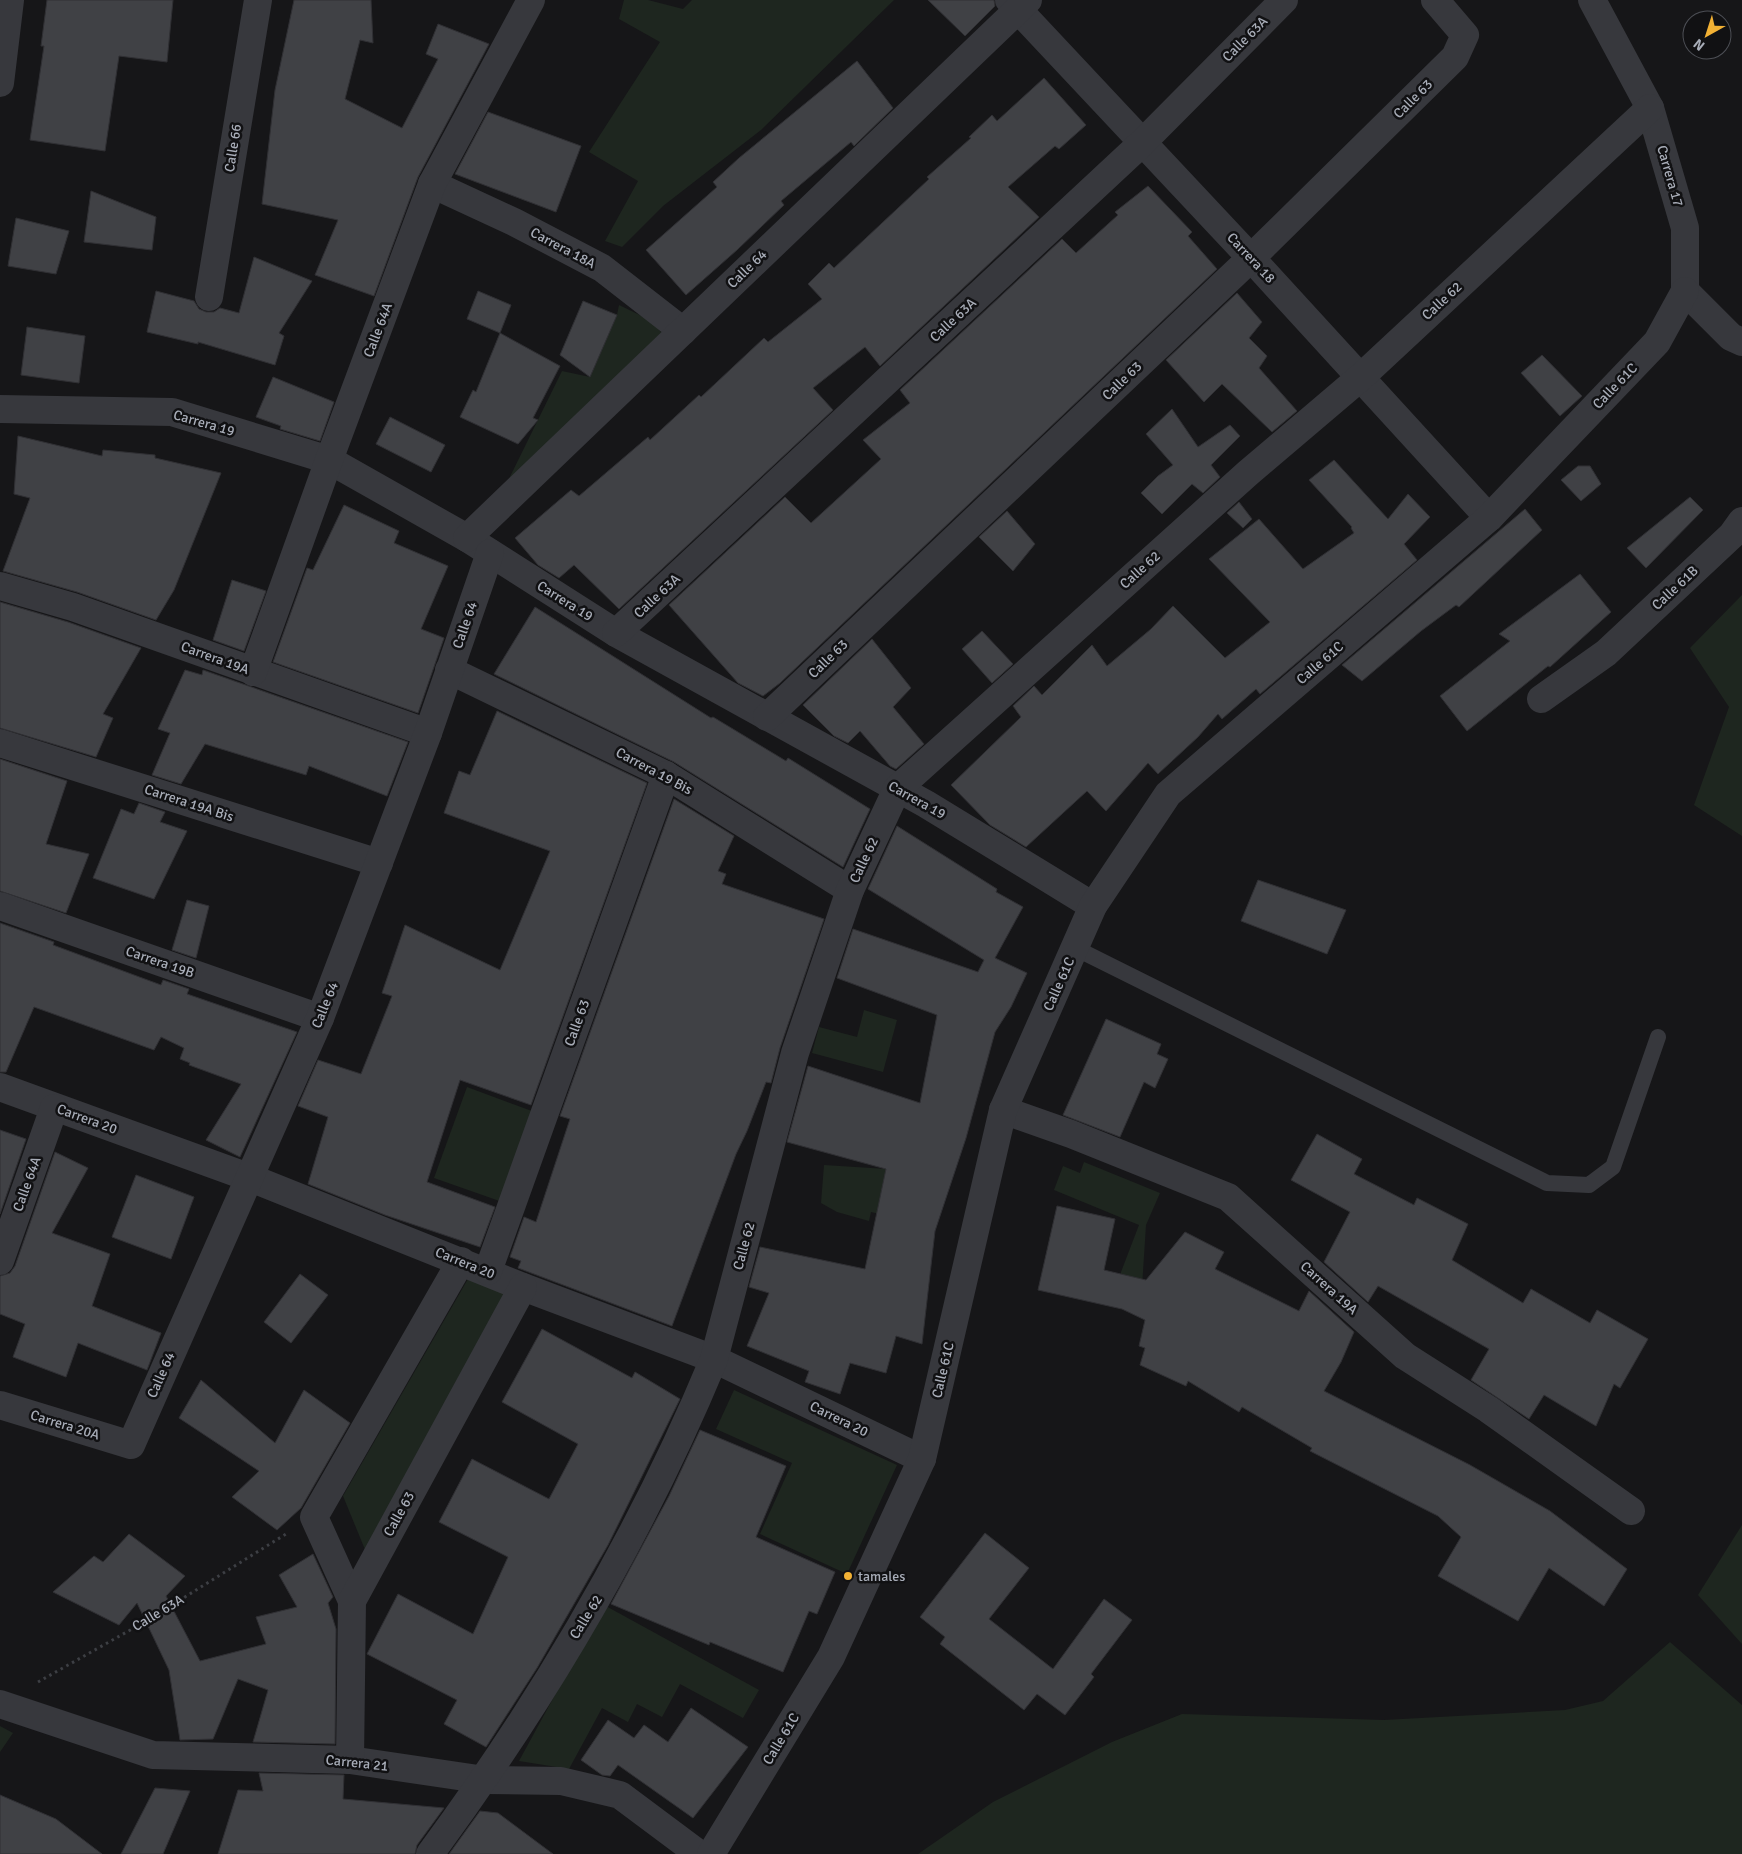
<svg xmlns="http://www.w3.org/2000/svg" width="1742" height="1854" font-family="Signika,sans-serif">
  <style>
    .green { fill: #1e261f }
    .building { fill: #404145; stroke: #303034 }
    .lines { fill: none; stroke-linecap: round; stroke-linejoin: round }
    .path { stroke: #3d3f44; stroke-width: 3; stroke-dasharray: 2.5 4; stroke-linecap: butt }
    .lane { stroke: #37383d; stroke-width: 16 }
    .street { stroke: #37383d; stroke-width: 28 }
    .poi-dot { fill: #f2b134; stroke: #111113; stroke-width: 2 }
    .labels { text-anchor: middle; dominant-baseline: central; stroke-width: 5; stroke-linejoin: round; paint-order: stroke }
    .street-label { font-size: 14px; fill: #a8adb8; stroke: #111113 }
    .poi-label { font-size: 14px; fill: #a8adb8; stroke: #111113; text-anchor: start }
  </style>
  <rect width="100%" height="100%" fill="#161618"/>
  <!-- green -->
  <g class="green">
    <path d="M624,0H648L683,9L692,0H894L761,130L663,206L622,247L605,241L638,181L589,152L660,42L619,19Z"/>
    <path d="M619,305L652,321L665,337L500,497L562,371L590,377L617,315Z"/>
    <path d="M1742,595V836L1694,805L1729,707L1690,648Z"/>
    <path d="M864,1010L897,1020L883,1072L812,1053L819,1027L857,1037Z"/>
    <path d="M467,1087L540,1114L508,1204L434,1178Z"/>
    <path d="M1084,1162L1160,1193L1146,1225L1141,1303L1119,1301L1121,1272L1139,1225L1054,1190L1063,1166L1080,1173Z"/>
    <path d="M824,1165L887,1169L884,1215L871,1212L869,1221L837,1212L821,1203Z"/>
    <path d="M472,1272L514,1296L366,1552L343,1496Z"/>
    <path d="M734,1390L897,1465L847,1574L760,1534L792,1463L716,1429Z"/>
    <path d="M1742,1525V1644L1698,1595Z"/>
    <path d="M604,1605L759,1690L743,1718L680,1684L662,1717L637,1704L628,1722L602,1708L569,1769L519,1761Z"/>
    <path d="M1670,1642L1742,1705V1854H918L993,1802L1112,1742L1182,1714L1384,1720L1565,1710L1603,1701Z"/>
    <path d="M0,1726L13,1733L0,1752Z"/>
  </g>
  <!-- building -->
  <g class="building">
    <path d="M47,0H173L167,62L119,56L105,151L30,140L44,46H41Z"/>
    <path d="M294,0H371L373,43L360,40L345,99L402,128L438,59L426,54L438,24L489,44L418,177L374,296L315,275L338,220L262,204L275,90Z"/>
    <path d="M928,0H994L995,6L965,36Z"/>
    <path d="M857,61L893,108L854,146L851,142L781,201L784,205L737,250L686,295L646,250L717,187L713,182L739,158Z"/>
    <path d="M1044,78L1086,125L1059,149L1055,146L1008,187L1039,217L880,366L865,347L813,388L833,410L619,609L574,565L559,578L538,565L515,538L571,490L579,496L648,437L650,440L699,395L701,397L764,338L768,342L822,299L808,284L829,263L834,268L929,179L927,177L971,138L969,137L992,115L997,121Z"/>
    <path d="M488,112L581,146L556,212L455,174Z"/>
    <path d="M1148,186L1192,232L1188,236L1217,269L780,683L763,696L738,683L669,605L785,497L811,523L881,459L863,440L910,403L900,390L1062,239L1076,253L1118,215L1115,212Z"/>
    <path d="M91,191L156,217L152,250L84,242Z"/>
    <path d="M16,218L69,231L56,274L8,266Z"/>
    <path d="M254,257L312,281L279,333L284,336L275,365L198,342V344L147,332L156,291L194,301L199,309L206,312H214L220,308L239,313Z"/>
    <path d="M478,291L511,305L500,333L467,319Z"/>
    <path d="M1237,293L1262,322L1249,338L1267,356L1259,368L1297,411L1272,432L1222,384L1204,402L1166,360Z"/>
    <path d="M583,301L617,315L590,377L560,355Z"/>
    <path d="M27,327L85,336L79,383L21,375Z"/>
    <path d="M500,333L560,366L533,418L538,420L518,444L460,417L473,390L476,392Z"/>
    <path d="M1542,355L1582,396L1560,416L1521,373Z"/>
    <path d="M273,377L334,402L320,441L280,429L281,426L256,417Z"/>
    <path d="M1172,409L1198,447L1230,425L1240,436L1211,465L1220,477L1203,493L1192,484L1162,514L1141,493L1158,476L1173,465L1146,434Z"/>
    <path d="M390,417L445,445L431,472L376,444Z"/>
    <path d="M18,436L102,456L103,450L155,455V458L221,473L174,590L156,620L77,592L3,571L30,498L14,494Z"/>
    <path d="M1334,460L1388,519L1408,494L1430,517L1404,544L1417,560L1260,694L1256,689L1222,719L1218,714L1198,737L1158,774L1148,763L1106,811L1087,791L1026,847L990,825L951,785L1021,717L1013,706L1034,686L1042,695L1092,645L1107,666L1151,629L1173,606L1225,658L1270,622L1209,559L1259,519L1303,569L1354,533L1351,528L1352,527L1309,480Z"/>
    <path d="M1578,466H1590L1601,484L1581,501L1561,480Z"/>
    <path d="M1690,497L1703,510L1646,568L1627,548Z"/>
    <path d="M1239,502L1252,519L1243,528L1227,513Z"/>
    <path d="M344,505L399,531L394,543L448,566L421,629L444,638L418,713L273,662L307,568L313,570Z"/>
    <path d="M1525,509L1542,530L1459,607L1456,605L1421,631L1362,681L1342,665Z"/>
    <path d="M1007,511L1035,544L1013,571L979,537Z"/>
    <path d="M1580,574L1611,612L1550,667L1548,666L1467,731L1440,696L1510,641L1499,634Z"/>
    <path d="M232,580L266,591L244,651L213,640Z"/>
    <path d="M0,602L68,622L141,648L103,714L113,718L96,757L0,728Z"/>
    <path d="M535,607L711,718L713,717L786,761L788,758L870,809L843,867L674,762L494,674Z"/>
    <path d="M982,631L1013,664L992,683L962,649Z"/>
    <path d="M872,639L911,688L893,707L924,744L896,769L890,766L860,731L848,743L834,736L803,705Z"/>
    <path d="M185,670L202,675L203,670L408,742L387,796L309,766L306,775L205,744L181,784L152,775L170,733L158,729Z"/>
    <path d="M497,711L647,783L531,1105L460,1080L427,1182L495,1207L480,1247L385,1215L308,1184L328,1117L298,1106L318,1060L361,1074L392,996L382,993L405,925L500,970L550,851L444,813L459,771L470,775Z"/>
    <path d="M0,759L67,781L46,844L89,854L66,913L0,891Z"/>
    <path d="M674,799L734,836L718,871L726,874L722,884L824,919L780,1048L771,1083L766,1082L747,1131L736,1154L672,1326L518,1268L521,1261L510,1257L524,1217L536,1222L570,1119L560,1116Z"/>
    <path d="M139,803L165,812L160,822L187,831L154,899L93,878L121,809L134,814Z"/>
    <path d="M897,826L997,889L996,892L1023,907L995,958L1027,973L1011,1007L995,1032L966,1138L935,1231L922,1344L896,1336L886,1373L850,1363L840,1394L805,1382L809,1371L747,1346L769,1293L749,1287L760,1247L865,1269L886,1169L787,1142L808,1066L920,1103L937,1015L837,978L853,929L978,972L984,960L868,889Z"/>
    <path d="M1258,880L1346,910L1327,954L1241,921Z"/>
    <path d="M187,900L209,906L196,958L172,950Z"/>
    <path d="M0,923L54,942L53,945L161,985L163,980L189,989L187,994L297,1032L240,1157L206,1140L241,1084L189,1065L190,1063L180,1059L184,1048L161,1037L154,1050L34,1007L6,1072H0Z"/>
    <path d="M1106,1019L1161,1044L1157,1054L1168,1059L1155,1088L1144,1082L1120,1137L1063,1115Z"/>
    <path d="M0,1130L26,1139L0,1214Z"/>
    <path d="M1317,1134L1362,1159L1354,1174L1414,1205L1417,1198L1468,1224L1452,1260L1523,1303L1531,1289L1590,1323L1597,1310L1648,1339L1620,1388L1614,1384L1596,1426L1544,1395L1529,1419L1471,1380L1489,1349L1378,1286L1368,1302L1324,1262L1350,1212L1291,1180Z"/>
    <path d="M55,1152L88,1168L52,1233L110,1254L92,1306L161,1333L147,1370L78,1343L66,1377L13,1357L25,1324L0,1314V1276L10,1273L15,1266Z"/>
    <path d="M136,1175L194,1197L171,1259L112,1237Z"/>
    <path d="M1057,1206L1115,1219L1104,1270L1146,1280L1185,1232L1224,1252L1215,1269L1299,1311L1309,1291L1354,1332L1341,1362L1324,1391L1470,1465L1550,1511L1627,1569L1604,1606L1549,1568L1518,1621L1438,1576L1461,1537L1438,1516L1310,1451L1312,1448L1242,1407L1239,1412L1188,1381L1186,1386L1140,1365L1145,1348L1139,1346L1145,1320L1122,1309L1038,1290Z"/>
    <path d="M300,1274L328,1295L291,1343L264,1322Z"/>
    <path d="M542,1329L632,1378L635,1372L680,1399L608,1545L537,1668L486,1747L444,1724L457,1700L367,1654L398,1594L473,1634L508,1557L439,1522L472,1459L549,1499L578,1444L502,1402Z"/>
    <path d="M201,1380L275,1443L304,1390L350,1423L301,1508L277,1530L232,1497L259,1471L179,1418Z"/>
    <path d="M700,1430L786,1466L756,1537L835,1572L817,1614L809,1611L783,1672L710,1642L709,1645L611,1604L669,1496Z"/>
    <path d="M985,1533L1029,1568L989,1619L1053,1669L1104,1599L1132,1620L1091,1674L1094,1677L1065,1715L1037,1694L1024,1710L940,1644L945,1637L920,1617Z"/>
    <path d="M129,1534L185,1576L166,1596L200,1661L266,1644L256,1617L297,1607L279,1575L313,1554L333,1597L328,1603L336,1629L335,1744L253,1742L268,1690L238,1679L213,1739L180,1740L169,1670L137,1603L119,1625L53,1592L94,1556L103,1562Z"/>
    <path d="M691,1708L748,1747L693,1818L618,1765L610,1776L602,1775L581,1760L608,1720L634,1738L644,1725L668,1742Z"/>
    <path d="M259,1773L344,1775L343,1799L444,1808L417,1845L415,1854H218L238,1790L263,1791Z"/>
    <path d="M155,1788L190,1791L163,1854H121Z"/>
    <path d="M0,1795L56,1819L102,1854H0Z"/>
    <path d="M480,1811L498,1813L553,1854H449Z"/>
  </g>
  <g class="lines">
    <!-- path -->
    <path class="path" d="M38,1682L148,1620L286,1534"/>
    <!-- lane -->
    <path class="lane" d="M1075,948L1547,1183L1589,1185L1613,1167L1658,1037"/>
    <!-- street -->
    <g class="street">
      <path d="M1009,0L1251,258L1489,518"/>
      <path d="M1592,0L1650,108L1685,228V291L1731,337L1742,342"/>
      <path d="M0,83L10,0"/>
      <path d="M432,184L514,222L602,268L683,331"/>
      <path d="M209,297L258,0"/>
      <path d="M0,409L172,412L329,460L467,538L616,633L926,804L1093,906"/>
      <path d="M467,538L1028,0"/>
      <path d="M0,586L73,607L428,733"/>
      <path d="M616,633L1142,143L1284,0"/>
      <path d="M449,670L666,775L850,890"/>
      <path d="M253,672L329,460L432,184L531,0"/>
      <path d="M1541,699L1606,653L1732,535L1742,521"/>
      <path d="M767,717L1251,258L1455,57L1465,35L1435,0"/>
      <path d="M0,743L379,863"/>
      <path d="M0,906L320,1018"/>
      <path d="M0,1087L248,1177L523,1287L714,1359L922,1459"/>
      <path d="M1003,1110L1071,1134L1228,1197L1405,1356L1488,1409L1631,1511"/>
      <path d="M0,1261L54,1108"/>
      <path d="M488,1271L666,775"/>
      <path d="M0,1405L131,1445L320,1018L428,733L490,553"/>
      <path d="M352,1601L314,1517L461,1261"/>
      <path d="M0,1704L153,1755L350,1760L485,1780L561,1781L620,1795L699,1854"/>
      <path d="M350,1760L352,1601L523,1287"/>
      <path d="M430,1854C543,1701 641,1535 714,1359L795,1053L850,890L897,789L1248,473L1361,377L1650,108"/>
      <path d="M711,1854L831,1657L922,1459L1003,1110L1093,906L1168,794L1489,518L1657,342L1685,291"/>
    </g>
  </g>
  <!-- markers -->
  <circle class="poi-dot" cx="848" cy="1576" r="5"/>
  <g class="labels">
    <!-- street labels -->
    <g class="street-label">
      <text transform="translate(1245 39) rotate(-45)">Calle 63A</text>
      <text transform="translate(1413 99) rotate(-45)">Calle 63</text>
      <text transform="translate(233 148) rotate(-81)">Calle 66</text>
      <text transform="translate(1670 176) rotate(74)">Carrera 17</text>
      <text transform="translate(563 248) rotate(28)">Carrera 18A</text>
      <text transform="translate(1251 258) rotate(47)">Carrera 18</text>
      <text transform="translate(747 269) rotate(-44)">Calle 64</text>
      <text transform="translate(1442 301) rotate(-43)">Calle 62</text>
      <text transform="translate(953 320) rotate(-43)">Calle 63A</text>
      <text transform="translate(378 330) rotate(-69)">Calle 64A</text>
      <text transform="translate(1122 381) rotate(-44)">Calle 63</text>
      <text transform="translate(1615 386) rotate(-46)">Calle 61C</text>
      <text transform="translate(204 423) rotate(16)">Carrera 19</text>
      <text transform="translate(1140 570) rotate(-42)">Calle 62</text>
      <text transform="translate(1675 588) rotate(-43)">Calle 61B</text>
      <text transform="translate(657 596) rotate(-43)">Calle 63A</text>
      <text transform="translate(565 601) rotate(32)">Carrera 19</text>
      <text transform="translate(465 625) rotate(-71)">Calle 64</text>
      <text transform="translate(215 658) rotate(20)">Carrera 19A</text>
      <text transform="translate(828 659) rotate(-44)">Calle 63</text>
      <text transform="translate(1320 663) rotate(-41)">Calle 61C</text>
      <text transform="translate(654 771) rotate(28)">Carrera 19 Bis</text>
      <text transform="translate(917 800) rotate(29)">Carrera 19</text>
      <text transform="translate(189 803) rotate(18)">Carrera 19A Bis</text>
      <text transform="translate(864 860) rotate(-65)">Calle 62</text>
      <text transform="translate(160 962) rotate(19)">Carrera 19B</text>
      <text transform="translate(1059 984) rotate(-66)">Calle 61C</text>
      <text transform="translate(325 1005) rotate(-68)">Calle 64</text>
      <text transform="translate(577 1023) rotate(-70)">Calle 63</text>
      <text transform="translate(87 1119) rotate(20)">Carrera 20</text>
      <text transform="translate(27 1184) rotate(-70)">Calle 64A</text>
      <text transform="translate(744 1246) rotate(-75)">Calle 62</text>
      <text transform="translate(465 1263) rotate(22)">Carrera 20</text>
      <text transform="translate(1329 1288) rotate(42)">Carrera 19A</text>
      <text transform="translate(943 1370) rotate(-77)">Calle 61C</text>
      <text transform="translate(161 1375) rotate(-66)">Calle 64</text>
      <text transform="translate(839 1419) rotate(26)">Carrera 20</text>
      <text transform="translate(65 1425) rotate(17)">Carrera 20A</text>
      <text transform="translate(399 1514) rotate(-61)">Calle 63</text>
      <text transform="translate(158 1613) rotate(-31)">Calle 63A</text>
      <text transform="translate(586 1617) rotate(-58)">Calle 62</text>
      <text transform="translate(781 1739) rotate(-59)">Calle 61C</text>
      <text transform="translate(357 1763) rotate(6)">Carrera 21</text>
    </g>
    <!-- poi labels -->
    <g class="poi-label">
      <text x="858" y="1576">tamales</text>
    </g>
  </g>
  <!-- north arrow -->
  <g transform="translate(1707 35) rotate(219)"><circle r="24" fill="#111113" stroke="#4d4f55"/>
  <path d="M0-4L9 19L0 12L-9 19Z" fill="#f2b134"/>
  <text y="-8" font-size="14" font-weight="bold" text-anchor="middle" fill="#a8adb8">N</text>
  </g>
</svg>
